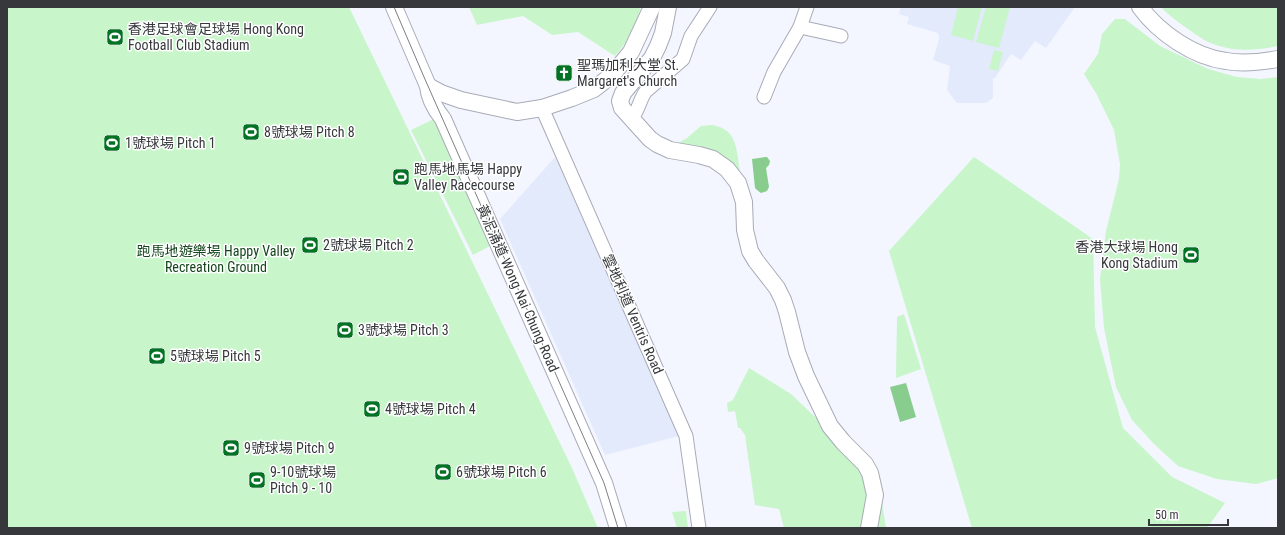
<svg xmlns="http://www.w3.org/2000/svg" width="1285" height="535" font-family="'Roboto Condensed','Noto Sans TC',sans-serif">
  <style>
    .built { fill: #e3eafc }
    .green { fill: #c8f5ca }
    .water { fill: #88cd8d }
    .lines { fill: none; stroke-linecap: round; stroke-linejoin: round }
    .minor-casing { stroke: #a8abb6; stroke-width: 15 }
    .tertiary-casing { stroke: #a8abb6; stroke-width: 18 }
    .minor { stroke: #fff; stroke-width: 13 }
    .tertiary { stroke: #fff; stroke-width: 16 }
    .tram { stroke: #7c7e84; stroke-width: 1 }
    .labels { text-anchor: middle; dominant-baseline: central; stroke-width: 3; stroke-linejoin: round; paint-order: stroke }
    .poi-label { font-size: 14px; fill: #36383c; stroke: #fff; text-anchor: start }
    .park-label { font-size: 14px; fill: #14451c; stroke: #fff }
    .street-label { font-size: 14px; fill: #36383c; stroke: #fff }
  </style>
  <rect width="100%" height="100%" fill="#f3f6ff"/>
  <!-- built -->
  <g class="built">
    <path d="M901,7H1075L1046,48L1035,41L1021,60L1011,54L995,78H993V98L986,103H957L947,90L950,66L933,60L939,39L938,33L907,24L909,17L899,14Z"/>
    <path d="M555,157L679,436L605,455L500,219Z"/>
  </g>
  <!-- green -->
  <g class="green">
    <path d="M7,7H349L572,468L598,528H7Z"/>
    <path d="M469,7H641L632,35L615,56L578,32L552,35L523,16L477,25Z"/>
    <path d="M958,7H982L973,41L951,35Z"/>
    <path d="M986,7H1010L999,48L976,42Z"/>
    <path d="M1161,7H1278V46C1256,51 1232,52 1211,43C1205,41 1200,37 1195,34C1183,25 1171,18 1161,7Z"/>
    <path d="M1115,19H1125L1160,46L1208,69L1237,77L1261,79L1278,77V478L1256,484L1217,479L1178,466L1154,444L1132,420L1116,387L1104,328L1100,279L1106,231L1119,179L1120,164L1114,130L1096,93L1084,74L1098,54L1102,34Z"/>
    <path d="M994,50L1003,52L998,71L989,69Z"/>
    <path d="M434,119L490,246L473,255L411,130Z"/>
    <path d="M712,125C738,129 736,150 740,171L673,144L680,142L687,138L701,126Z"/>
    <path d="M974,157L1093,239L1095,327L1123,428L1172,477L1225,503L1207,528H972L889,251Z"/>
    <path d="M904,314L921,369L896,378L897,317Z"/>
    <path d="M749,368L791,394L878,477L886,528H784L779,509L755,505L745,435L740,428H738L735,411L728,412L727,403L733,400Z"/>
    <path d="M686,511L688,528H677L672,512Z"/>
  </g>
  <!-- water -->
  <g class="water">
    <path d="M765,157H767L770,161L769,165L766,168L769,187L767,191L761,193L757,190L755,188L752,159Z"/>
    <path d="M906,383L916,417L900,422L890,387Z"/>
  </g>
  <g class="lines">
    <defs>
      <g id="minor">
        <path d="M800,27L841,36"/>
        <path d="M764,97L774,72L800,27L807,7"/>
        <path d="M542,108L686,436L699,528"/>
        <path d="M631,119C639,111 639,100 646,91L683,59L691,36L710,7"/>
      </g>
      <g id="tertiary">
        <path d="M394,7L428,86C429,99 435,109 443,119L604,483L618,528"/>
        <path d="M668,7L663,33L658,46L652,58L623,93L620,101L622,108L650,139L657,144L670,150L699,155L713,159L727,169L738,183L744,202L745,230L750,251L756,261L777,288L783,300L787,312L797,352L806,376L830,426L843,442L865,464L870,473L875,495L869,528"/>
        <path d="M1140,7C1159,33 1194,57 1226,61C1243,64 1261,62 1278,59"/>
        <path d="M428,86L441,93L461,100L517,112L542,108L572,98L594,89L612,75L631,52L652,7"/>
      </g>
    </defs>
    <!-- minor casing -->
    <use href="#minor" class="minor-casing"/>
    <!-- tertiary casing -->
    <use href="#tertiary" class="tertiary-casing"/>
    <!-- minor -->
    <use href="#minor" class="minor"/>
    <!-- tertiary -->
    <use href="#tertiary" class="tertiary"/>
    <!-- tram -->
    <path class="tram" d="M394,7L424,77L604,483L618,528"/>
  </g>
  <!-- icons -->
  <defs>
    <symbol id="stadium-square" viewBox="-11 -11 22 22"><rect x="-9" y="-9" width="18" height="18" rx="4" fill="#047224" stroke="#fff"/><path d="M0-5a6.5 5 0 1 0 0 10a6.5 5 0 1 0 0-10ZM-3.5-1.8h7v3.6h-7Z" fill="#fff"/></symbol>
    <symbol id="church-square" viewBox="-11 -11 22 22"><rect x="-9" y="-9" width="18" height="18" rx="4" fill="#047224" stroke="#fff"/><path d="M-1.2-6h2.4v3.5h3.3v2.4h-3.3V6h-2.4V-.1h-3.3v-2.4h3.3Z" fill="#fff"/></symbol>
  </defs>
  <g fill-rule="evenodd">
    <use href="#stadium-square" x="105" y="27" width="20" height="20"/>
    <use href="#church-square" x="554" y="63" width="20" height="20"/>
    <use href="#stadium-square" x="241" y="122" width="20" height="20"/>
    <use href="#stadium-square" x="102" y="133" width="20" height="20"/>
    <use href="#stadium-square" x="391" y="167" width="20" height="20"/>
    <use href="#stadium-square" x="300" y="235" width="20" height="20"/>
    <use href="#stadium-square" x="1181" y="245" width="20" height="20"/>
    <use href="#stadium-square" x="335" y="320" width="20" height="20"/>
    <use href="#stadium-square" x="147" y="346" width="20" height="20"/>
    <use href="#stadium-square" x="362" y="399" width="20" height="20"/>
    <use href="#stadium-square" x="221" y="438" width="20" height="20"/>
    <use href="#stadium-square" x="433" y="462" width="20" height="20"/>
    <use href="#stadium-square" x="247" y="470" width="20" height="20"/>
  </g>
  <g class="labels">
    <!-- poi labels -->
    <g class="poi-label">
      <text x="128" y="29">香港足球會足球場 Hong Kong<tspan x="128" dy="16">Football Club Stadium</tspan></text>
      <text x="577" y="65">聖瑪加利大堂 St.<tspan x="577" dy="16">Margaret's Church</tspan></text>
      <text x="264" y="132">8號球場 Pitch 8</text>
      <text x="125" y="143">1號球場 Pitch 1</text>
      <text x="414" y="169">跑馬地馬場 Happy<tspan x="414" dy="16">Valley Racecourse</tspan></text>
      <text x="323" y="245">2號球場 Pitch 2</text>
      <text x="1178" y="247" text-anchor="end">香港大球場 Hong<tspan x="1178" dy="16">Kong Stadium</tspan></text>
      <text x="358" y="330">3號球場 Pitch 3</text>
      <text x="170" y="356">5號球場 Pitch 5</text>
      <text x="385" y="409">4號球場 Pitch 4</text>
      <text x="244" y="448">9號球場 Pitch 9</text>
      <text x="270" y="472">9-10號球場<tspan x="270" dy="16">Pitch 9 - 10</tspan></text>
      <text x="456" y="472">6號球場 Pitch 6</text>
    </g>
    <!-- park labels -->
    <g class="park-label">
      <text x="216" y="251">跑馬地遊樂場 Happy Valley<tspan x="216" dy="16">Recreation Ground</tspan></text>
    </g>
    <!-- street labels -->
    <g class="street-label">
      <text transform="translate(518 288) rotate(66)">黃泥涌道 Wong Nai Chung Road</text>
      <text transform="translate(633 314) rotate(66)">雲地利道 Ventris Road</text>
    </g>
  </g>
  <!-- border -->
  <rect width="1285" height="535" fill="none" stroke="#36383c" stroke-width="16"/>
  <!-- scale -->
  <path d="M1149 519v6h79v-6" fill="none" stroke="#36383c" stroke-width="2"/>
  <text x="1155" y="519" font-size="12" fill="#36383c" stroke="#ffffff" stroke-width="3" paint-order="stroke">50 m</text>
</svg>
